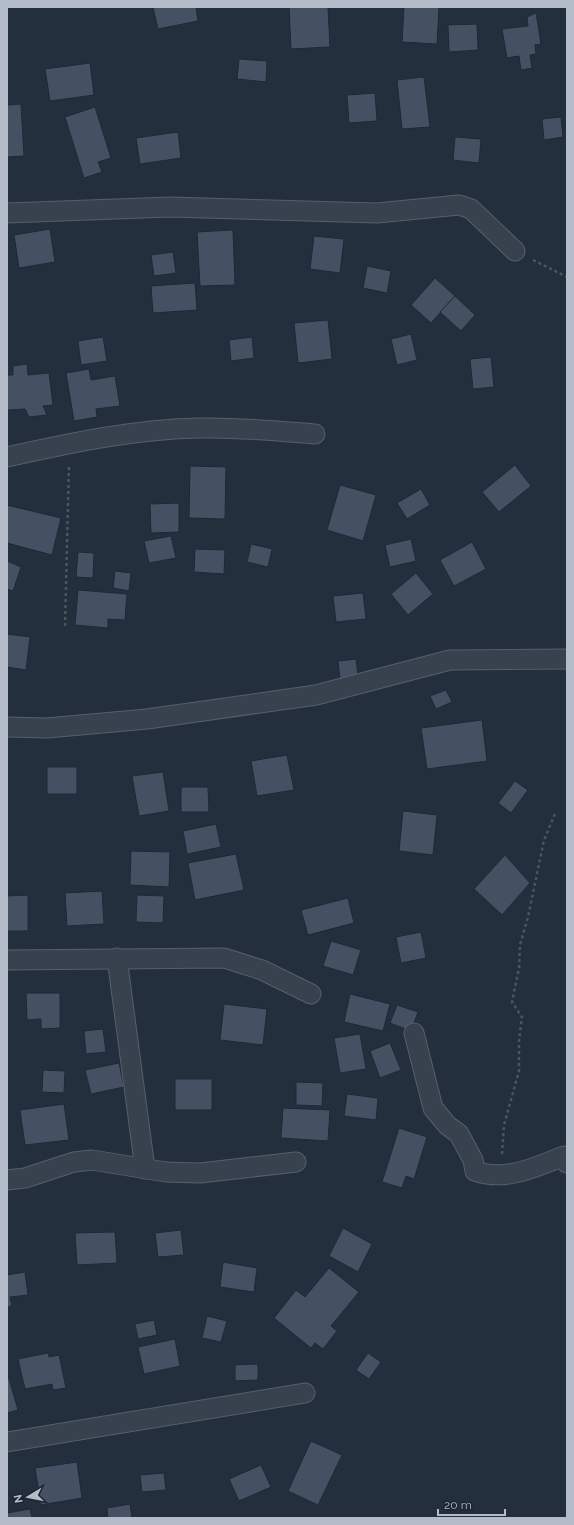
<svg xmlns="http://www.w3.org/2000/svg" width="574" height="1525" font-family="Raleway,sans-serif">
  <style>
    .building { fill: #455162; stroke: #1f2835 }
    .lines { fill: none; stroke-linecap: round; stroke-linejoin: round }
    .street-casing { stroke: #565f6c; stroke-width: 21 }
    .path { stroke: #44595c; stroke-width: 2.5; stroke-dasharray: 3 3; stroke-linecap: butt }
    .street { stroke: #38414e; stroke-width: 19 }
  </style>
  <rect width="100%" height="100%" fill="#242f3e"/>
  <!-- building -->
  <g class="building">
    <path d="M153,7H196L198,21L158,29Z"/>
    <path d="M289,7H343L328,8L330,47L291,49Z"/>
    <path d="M404,7H439L437,44L402,42Z"/>
    <path d="M536,13L541,44L535,45L536,54L530,55L532,68L521,70L519,56L507,58L502,29L528,26L527,17Z"/>
    <path d="M477,24L478,50L449,52L448,25Z"/>
    <path d="M239,59L267,61L266,82L237,79Z"/>
    <path d="M90,63L94,95L50,101L45,69Z"/>
    <path d="M424,77L430,127L402,129L397,80Z"/>
    <path d="M375,93L377,121L349,123L347,95Z"/>
    <path d="M21,104L24,156L7,157V105Z"/>
    <path d="M95,107L111,158L98,162L102,172L84,178L65,117Z"/>
    <path d="M561,117L563,137L544,140L542,119Z"/>
    <path d="M178,132L181,158L140,164L136,138Z"/>
    <path d="M455,137L481,139L479,163L453,160Z"/>
    <path d="M50,229L55,262L19,268L14,235Z"/>
    <path d="M233,230L235,285L200,286L197,232Z"/>
    <path d="M314,236L344,239L340,273L310,269Z"/>
    <path d="M173,252L176,273L154,276L151,255Z"/>
    <path d="M367,266L391,271L387,293L363,288Z"/>
    <path d="M435,278L455,296L431,323L411,305Z"/>
    <path d="M195,283L197,310L153,313L151,286Z"/>
    <path d="M455,296L475,315L461,331L440,312Z"/>
    <path d="M328,320L332,359L298,363L294,323Z"/>
    <path d="M411,334L417,360L397,365L391,339Z"/>
    <path d="M103,337L107,361L81,365L78,341Z"/>
    <path d="M252,337L254,358L231,361L229,340Z"/>
    <path d="M491,357L494,387L473,389L470,359Z"/>
    <path d="M27,364L28,375L49,373L53,405L43,406L47,415L29,417L25,409L7,410V375H13V366Z"/>
    <path d="M89,369L91,380L115,376L120,406L96,409L97,417L74,421L66,373Z"/>
    <path d="M515,465L531,486L499,512L482,492Z"/>
    <path d="M190,466L226,467L225,519L189,518Z"/>
    <path d="M340,485L376,495L363,541L327,530Z"/>
    <path d="M421,489L430,505L407,519L397,503Z"/>
    <path d="M179,503V532L151,533L150,504Z"/>
    <path d="M7,505L61,518L52,555L7,543Z"/>
    <path d="M171,536L176,558L149,563L144,541Z"/>
    <path d="M411,539L416,561L390,567L385,545Z"/>
    <path d="M472,542L486,569L454,586L440,560Z"/>
    <path d="M251,544L272,549L268,567L247,562Z"/>
    <path d="M195,549L225,550L224,574L194,572Z"/>
    <path d="M78,552L94,553L93,578L76,577Z"/>
    <path d="M7,561L21,567L13,591L7,589Z"/>
    <path d="M115,571L131,573L129,591L113,588Z"/>
    <path d="M416,573L433,594L408,615L391,594Z"/>
    <path d="M78,590L127,594L125,620L108,619V628L75,625Z"/>
    <path d="M363,593L366,619L336,622L333,596Z"/>
    <path d="M7,634L30,637L26,670L7,667Z"/>
    <path d="M356,659L358,676L340,679L338,661Z"/>
    <path d="M446,690L452,702L436,709L430,696Z"/>
    <path d="M482,720L487,761L427,769L421,728Z"/>
    <path d="M287,755L294,790L257,796L251,761Z"/>
    <rect x="47" y="767" width="30" height="27"/>
    <path d="M163,772L169,811L139,816L132,776Z"/>
    <path d="M515,781L528,790L511,813L498,803Z"/>
    <path d="M181,787H208L209,812H181Z"/>
    <path d="M403,811L437,815L433,855L399,851Z"/>
    <path d="M216,824L221,847L187,854L183,831Z"/>
    <path d="M131,851L170,852L169,887L130,885Z"/>
    <path d="M236,854L244,890L195,900L188,863Z"/>
    <path d="M505,855L530,883L502,915L474,889Z"/>
    <path d="M102,891L104,924L67,926L65,893Z"/>
    <path d="M28,895V931H7V896Z"/>
    <path d="M137,895L164,896L163,923L136,922Z"/>
    <path d="M348,898L354,923L308,935L301,910Z"/>
    <path d="M421,932L426,958L401,963L396,937Z"/>
    <path d="M331,941L361,950L353,975L323,966Z"/>
    <path d="M26,993H60V1028L41,1029V1019L27,1020Z"/>
    <path d="M350,994L390,1004L383,1031L344,1022Z"/>
    <path d="M224,1004L267,1009L263,1045L220,1040Z"/>
    <path d="M397,1005L418,1012L411,1031L390,1023Z"/>
    <path d="M103,1029L106,1052L86,1054L84,1031Z"/>
    <path d="M360,1034L366,1069L340,1073L334,1038Z"/>
    <path d="M390,1043L401,1070L380,1078L370,1051Z"/>
    <path d="M119,1063L124,1087L91,1094L85,1070Z"/>
    <path d="M43,1070L65,1071L64,1093L42,1092Z"/>
    <rect x="175" y="1079" width="37" height="31"/>
    <path d="M296,1082L323,1083L322,1106L296,1105Z"/>
    <path d="M347,1094L378,1098L376,1120L344,1116Z"/>
    <path d="M64,1104L69,1140L25,1145L20,1110Z"/>
    <path d="M283,1108L330,1110L328,1141L281,1138Z"/>
    <path d="M399,1128L427,1137L414,1179L406,1176L402,1188L382,1182Z"/>
    <path d="M343,1228L372,1244L358,1272L329,1256Z"/>
    <path d="M181,1230L184,1255L158,1257L155,1233Z"/>
    <path d="M115,1232L117,1263L77,1265L75,1233Z"/>
    <path d="M223,1262L257,1268L254,1292L220,1287Z"/>
    <path d="M329,1268L359,1292L331,1326L337,1331L323,1349L315,1343L311,1348L274,1318L296,1290L305,1297Z"/>
    <path d="M25,1272L28,1295L10,1297L12,1306L7,1307V1275Z"/>
    <path d="M207,1316L227,1321L221,1342L202,1338Z"/>
    <path d="M154,1320L157,1335L138,1339L135,1324Z"/>
    <path d="M175,1339L180,1366L144,1374L138,1347Z"/>
    <path d="M48,1353L49,1357L59,1355L66,1388L53,1390L52,1384L25,1389L18,1359Z"/>
    <path d="M368,1353L381,1362L369,1379L356,1370Z"/>
    <path d="M258,1364V1380L235,1381V1365Z"/>
    <path d="M7,1372L18,1410L7,1413Z"/>
    <path d="M311,1441L342,1455L318,1505L288,1491Z"/>
    <path d="M77,1462L82,1498L41,1505L35,1468Z"/>
    <path d="M261,1465L271,1487L239,1501L229,1479Z"/>
    <path d="M164,1473L166,1490L142,1492L140,1475Z"/>
    <path d="M130,1504L132,1518H108L107,1508Z"/>
    <path d="M30,1509L32,1518H7V1513Z"/>
  </g>
  <g class="lines">
    <defs>
      <g id="street">
        <path d="M7,213L170,207L377,213L459,205L471,209L515,251"/>
        <path d="M7,457C70,443 135,429 200,428C238,427 277,431 315,434"/>
        <path d="M7,727L47,728L147,719L316,695L450,660L567,659"/>
        <path d="M117,958L145,1169"/>
        <path d="M7,960L224,958L262,970L311,994"/>
        <path d="M414,1033L433,1108L447,1125L459,1134L473,1160L475,1171C506,1182 535,1167 564,1156L567,1163"/>
        <path d="M7,1180L25,1178L74,1162L92,1160L166,1172L200,1173L296,1162"/>
        <path d="M7,1442L305,1393"/>
      </g>
    </defs>
    <!-- street casing -->
    <use href="#street" class="street-casing"/>
    <!-- path -->
    <g class="path">
      <path d="M533,260L567,277"/>
      <path d="M65,626L69,464"/>
      <path d="M502,1154L504,1125L519,1071V1041L522,1017L512,1002L519,968L520,945L528,917L544,840L555,814"/>
    </g>
    <!-- street -->
    <use href="#street" class="street"/>
  </g>
  <!-- border -->
  <rect width="574" height="1525" fill="none" stroke="#b4bcc9" stroke-width="16"/>
  <!-- north arrow -->
  <g transform="translate(28 1497) rotate(260)" stroke="#1d2633" stroke-width="3" paint-order="stroke">
  <path d="M0-3L7 15L0 10L-7 15Z" fill="#b4bcc9"/>
  <text y="-6" font-size="11" font-weight="bold" text-anchor="middle" fill="#b4bcc9">N</text>
  </g>
  <!-- scale -->
  <path d="M438 1509v6h67v-6" fill="none" stroke="#b4bcc9" stroke-width="2"/>
  <text x="444" y="1509" font-size="12" fill="#b4bcc9" stroke="#1d2633" stroke-width="3" paint-order="stroke">20 m</text>
</svg>
